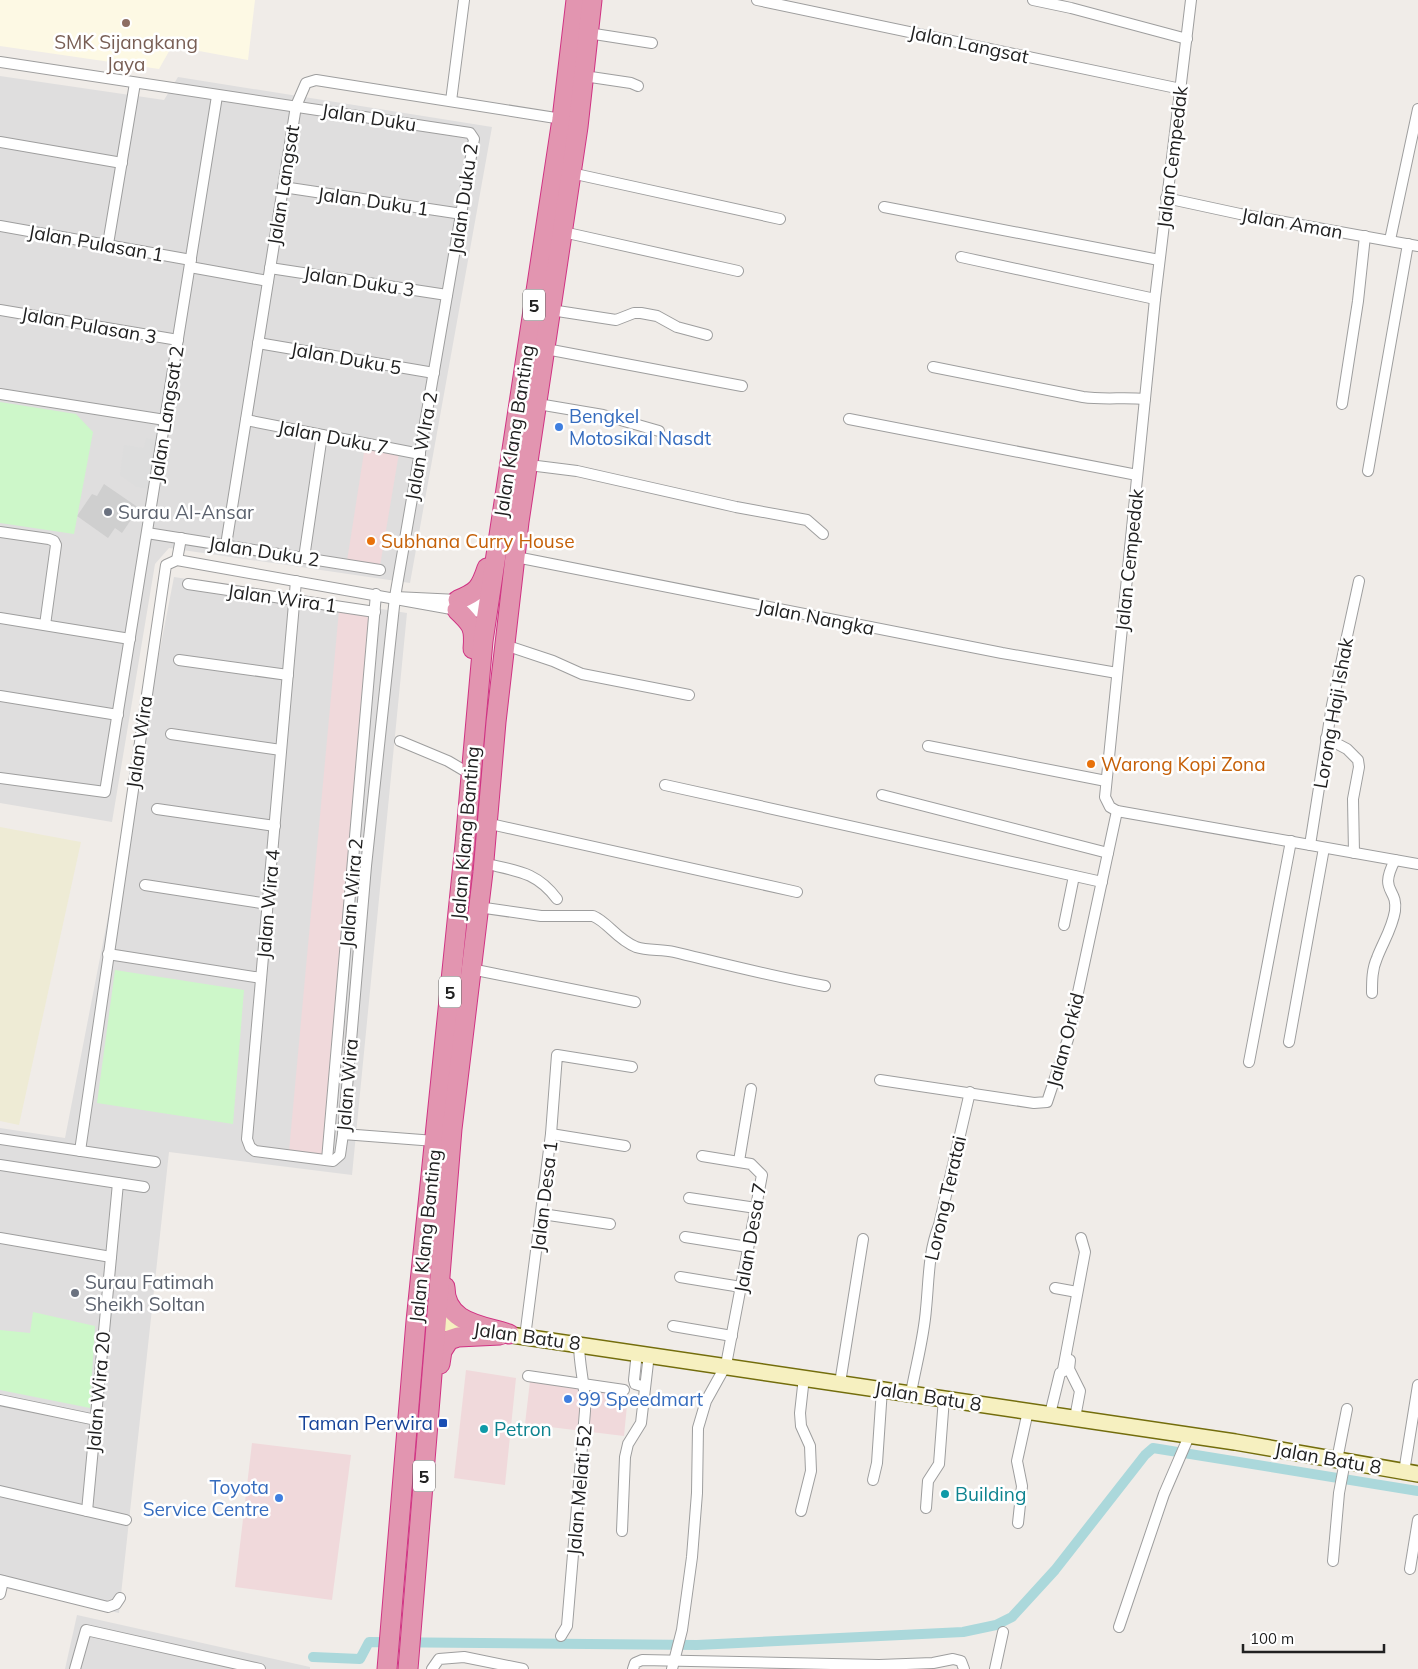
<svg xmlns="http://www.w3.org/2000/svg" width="1418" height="1669" font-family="Mulish,sans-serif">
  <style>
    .residential { fill: #dfdede }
    .commercial { fill: #f0d9db }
    .education { fill: #fdf9e4 }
    .religious { fill: #cfcfcf }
    .farmland { fill: #eeebd5 }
    .park { fill: #cdf7c9 }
    .parking { fill: #ddd }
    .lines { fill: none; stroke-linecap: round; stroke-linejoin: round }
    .canal { stroke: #abd8db; stroke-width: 10 }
    .street-casing { stroke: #9e9e9e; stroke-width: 12 }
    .secondary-casing { stroke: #736d0c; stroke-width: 18 }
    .highway-casing { stroke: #d03383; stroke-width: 21 }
    .street { stroke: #fff; stroke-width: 10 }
    .secondary { stroke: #f6f0c0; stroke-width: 15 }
    .highway { stroke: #e295b0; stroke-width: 19 }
    .education-dot { fill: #8d6e63; stroke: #fff; stroke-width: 2 }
    .shop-dot { fill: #3f7fe0; stroke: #fff; stroke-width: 2 }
    .worship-dot { fill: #6b7280; stroke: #fff; stroke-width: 2 }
    .food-dot { fill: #e8710a; stroke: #fff; stroke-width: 2 }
    .transit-dot { fill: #1a4fb4; stroke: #fff; stroke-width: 2 }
    .culture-dot { fill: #0f9aa8; stroke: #fff; stroke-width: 2 }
    .labels { text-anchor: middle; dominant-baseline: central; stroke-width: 5; stroke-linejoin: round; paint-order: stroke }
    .shield { fill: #fff; stroke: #646464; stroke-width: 1 }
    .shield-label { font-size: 18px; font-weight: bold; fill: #212121 }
    .education-label { font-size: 19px; fill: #785e54; stroke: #fff }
    .street-label { font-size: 19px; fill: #212121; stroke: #fff }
    .shop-label { font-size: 19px; fill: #366cbe; stroke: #fff; text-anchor: start }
    .worship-label { font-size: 19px; fill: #5b616d; stroke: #fff; text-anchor: start }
    .food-label { font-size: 19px; fill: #c56008; stroke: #fff; text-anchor: start }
    .transit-label { font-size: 19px; fill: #164399; stroke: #fff; text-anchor: end }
    .culture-label { font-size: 19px; fill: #0d838f; stroke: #fff; text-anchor: start }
  </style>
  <rect width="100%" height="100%" fill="#f0ece8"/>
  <!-- residential -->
  <g class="residential">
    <path d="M0,76L164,100L178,77L492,127L410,583L169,548L155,564L112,822L0,803Z"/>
    <path d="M174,577L407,613L352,1175L169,1152L119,1613L0,1587V1128L65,1138Z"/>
    <path d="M77,1615L310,1667V1669H65Z"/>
  </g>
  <!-- commercial -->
  <g class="commercial">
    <path d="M365,446L399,453L380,566L347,561Z"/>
    <path d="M339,610L371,615L324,1156L289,1151Z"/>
    <path d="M466,1370L516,1378L505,1485L454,1478Z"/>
    <path d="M530,1381L628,1395L624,1436L525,1424Z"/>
    <path d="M252,1443L351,1455L332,1600L235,1587Z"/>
  </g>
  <!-- education -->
  <path class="education" d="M0,0H255L248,60L172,46L159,69L0,46Z"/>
  <!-- religious -->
  <path class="religious" d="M104,484L139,508L122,533L115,528L108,538L77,516L92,494L97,496Z"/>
  <!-- farmland -->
  <path class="farmland" d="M0,827L81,842L19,1125L0,1121Z"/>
  <!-- park -->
  <g class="park">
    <path d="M0,402L76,414L93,432L74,534L0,523Z"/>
    <path d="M115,970L244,990L233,1124L97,1103Z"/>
    <path d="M33,1312L95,1326L90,1408L0,1390V1330L30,1333Z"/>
  </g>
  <!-- parking -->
  <path class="parking" d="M146,438L155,440L149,489L137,487L120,475L124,445L144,448Z"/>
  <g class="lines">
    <!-- canal -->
    <path class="canal" d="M313,1657L360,1659L369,1642L697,1645L963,1632L996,1625L1012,1617L1055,1570L1145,1455L1153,1448L1418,1491"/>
    <defs>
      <g id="street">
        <path d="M757,0L1181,89"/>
        <path d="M1033,0L1071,8L1187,39"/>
        <path d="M1191,0L1155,299L1105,797L1110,807L1117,811L1418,864"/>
        <path d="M588,33L652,43"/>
        <path d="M0,62L470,133L474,139L395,597L366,866L343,1134L340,1155L333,1161L255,1151L250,1147L247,1139L296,581"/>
        <path d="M584,76L631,83L638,86"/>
        <path d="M451,101L464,0"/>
        <path d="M0,142L122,163"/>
        <path d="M571,173L780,219"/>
        <path d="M283,187L462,214"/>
        <path d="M1166,198L1240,214L1418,246"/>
        <path d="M884,207L1159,260"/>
        <path d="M0,226L191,260"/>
        <path d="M563,232L738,271"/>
        <path d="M1390,240L1418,109"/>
        <path d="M108,244L135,83"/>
        <path d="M961,257L1155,299"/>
        <path d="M190,267L268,281"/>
        <path d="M270,268L447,295"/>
        <path d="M0,310L178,340"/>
        <path d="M551,310L616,320L634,313H641L657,316L677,327L707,335"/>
        <path d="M258,343L434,373"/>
        <path d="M546,349L742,386"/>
        <path d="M933,367L1083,397C1103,400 1124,397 1145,399"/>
        <path d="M0,394L165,420"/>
        <path d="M538,404L603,415L659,431"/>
        <path d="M1342,404L1358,301L1365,236"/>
        <path d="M849,419L1137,475"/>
        <path d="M246,420L420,454"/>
        <path d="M529,465L577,471L736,507L807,520L823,534"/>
        <path d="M1368,471L1408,244"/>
        <path d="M0,532L49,539L54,541L56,545L45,625"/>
        <path d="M147,533L380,570"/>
        <path d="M226,545L296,106L306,83L316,80L562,119"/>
        <path d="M516,557L1002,653L1117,673"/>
        <path d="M304,558L322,435"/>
        <path d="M177,560L181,538"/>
        <path d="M188,584L375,612"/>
        <path d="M0,618L130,639"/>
        <path d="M505,645L553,661L582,674L689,695"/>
        <path d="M179,660L288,675"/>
        <path d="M0,696L118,715"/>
        <path d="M171,734L281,750"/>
        <path d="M1326,738L1347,749L1358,760L1359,767L1353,799L1354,853"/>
        <path d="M400,741L448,761L470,774"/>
        <path d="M928,746L1106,781"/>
        <path d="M0,778L105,792L217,96"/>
        <path d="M665,785L1102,882"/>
        <path d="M882,795L1108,853"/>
        <path d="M157,809L275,826"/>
        <path d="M486,823L797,892"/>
        <path d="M1310,845L1332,705L1359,581"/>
        <path d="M483,863C516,871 536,871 557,899"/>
        <path d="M145,885L268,904"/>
        <path d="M478,907L541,916H593C608,922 616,939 636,947C648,951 662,949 674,952C724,964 774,977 825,986"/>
        <path d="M1064,925L1074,876"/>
        <path d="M108,954L261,978"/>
        <path d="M471,969L635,1002"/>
        <path d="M1372,993C1372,981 1372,969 1377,958C1383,942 1392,929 1395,911C1398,887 1378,893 1395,860"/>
        <path d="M1289,1042L1324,848"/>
        <path d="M1249,1062L1291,841"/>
        <path d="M880,1080L1034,1103L1047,1102L1068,1039L1117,811"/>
        <path d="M343,1134L435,1141"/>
        <path d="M551,1134L625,1146"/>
        <path d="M0,1139L155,1162"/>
        <path d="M80,1151L166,565L177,560L457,610L482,612L487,610L483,604L458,600L395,597"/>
        <path d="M327,1160L376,594"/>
        <path d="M739,1161L751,1089"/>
        <path d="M0,1165L144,1187"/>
        <path d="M689,1198L756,1208"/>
        <path d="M542,1214L610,1224"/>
        <path d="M685,1237L748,1247"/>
        <path d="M0,1238L111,1257"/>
        <path d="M680,1277L741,1287"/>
        <path d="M1055,1288L1077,1292"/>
        <path d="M673,1326L732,1336"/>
        <path d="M525,1337L551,1134L557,1055L632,1067"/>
        <path d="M637,1352L634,1380L635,1384L645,1387"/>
        <path d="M1070,1360L1069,1369L1080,1391L1075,1418"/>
        <path d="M1063,1370L1085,1252L1081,1238"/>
        <path d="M528,1376L624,1390"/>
        <path d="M840,1383L863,1239"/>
        <path d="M911,1393C916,1365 924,1337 926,1309C929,1280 928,1253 939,1225L970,1092"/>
        <path d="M0,1400L96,1420"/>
        <path d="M1050,1414L1060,1373L1068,1369"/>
        <path d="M1337,1460L1347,1409"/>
        <path d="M1404,1472L1418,1385"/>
        <path d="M873,1480L877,1463L882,1389"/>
        <path d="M0,1491L126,1520"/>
        <path d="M926,1508L928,1481L939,1464L944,1398"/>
        <path d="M87,1511L118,1183"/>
        <path d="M801,1511L811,1471L810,1446L801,1426L800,1413L804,1377"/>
        <path d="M1018,1523L1022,1486L1017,1461L1028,1411"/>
        <path d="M622,1531L625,1457L628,1444L641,1423L649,1354"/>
        <path d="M1333,1561L1339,1493L1345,1461"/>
        <path d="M1410,1569L1418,1520"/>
        <path d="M0,1580L108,1607L116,1604L120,1598"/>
        <path d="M0,1594L3,1581"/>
        <path d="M1119,1627L1164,1494L1189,1436"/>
        <path d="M561,1636L567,1626L585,1411C586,1388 579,1367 579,1344"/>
        <path d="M75,1669L86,1630L260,1669"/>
        <path d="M432,1669L439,1659L464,1657L523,1669"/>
        <path d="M633,1669L635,1663L642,1660L879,1665L933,1663L953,1659L961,1661L964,1669"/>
        <path d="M672,1669L682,1630L692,1557L697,1493L698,1428L706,1401L726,1365L762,1175L751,1164L702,1156"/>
        <path d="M995,1669L1003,1632"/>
      </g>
      <g id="secondary">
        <path d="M437,1322L475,1329"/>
        <path d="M498,1333L1235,1442L1418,1474"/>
      </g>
      <g id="highway">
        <path d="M458,600C477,592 480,589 487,568"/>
        <path d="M457,610C472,624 475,628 473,649"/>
        <path d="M445,1287C445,1323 481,1325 509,1334"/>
        <path d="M440,1364L442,1351L449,1340L458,1337L500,1335"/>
        <path d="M387,1669L416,1321L465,844L483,641L562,119L576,0"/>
        <path d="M408,1669L452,1129L483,872L496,722L519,522L578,127L592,0"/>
      </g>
    </defs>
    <!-- street casing -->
    <use href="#street" class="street-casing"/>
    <!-- secondary casing -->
    <use href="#secondary" class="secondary-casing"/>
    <!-- highway casing -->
    <use href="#highway" class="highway-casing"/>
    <!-- street -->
    <use href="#street" class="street"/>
    <!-- secondary -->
    <use href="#secondary" class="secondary"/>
    <!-- highway -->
    <use href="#highway" class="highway"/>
  </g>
  <!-- markers -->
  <circle class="education-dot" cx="126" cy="23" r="5"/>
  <g class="shop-dot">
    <circle cx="559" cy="427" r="5"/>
    <circle cx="568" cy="1399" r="5"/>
    <circle cx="279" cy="1498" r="5"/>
  </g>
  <g class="worship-dot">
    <circle cx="108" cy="512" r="5"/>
    <circle cx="75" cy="1293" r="5"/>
  </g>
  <g class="food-dot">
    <circle cx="371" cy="541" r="5"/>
    <circle cx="1091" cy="764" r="5"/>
  </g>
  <rect class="transit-dot" x="438" y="1418" width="10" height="10" rx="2.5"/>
  <g class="culture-dot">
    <circle cx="484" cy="1429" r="5"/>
    <circle cx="945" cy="1494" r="5"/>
  </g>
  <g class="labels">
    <!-- shield labels -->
    <g class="shield">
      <rect x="523" y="289.5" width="22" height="31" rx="4"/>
      <rect x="439" y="976.5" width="22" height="31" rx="4"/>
      <rect x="413" y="1460.5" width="22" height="31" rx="4"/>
    </g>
    <g class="shield-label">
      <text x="534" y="305">5</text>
      <text x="450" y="992">5</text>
      <text x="424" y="1476">5</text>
    </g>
    <!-- education labels -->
    <g class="education-label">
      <text x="126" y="42">SMK Sijangkang<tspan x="126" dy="22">Jaya</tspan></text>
    </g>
    <!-- street labels -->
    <g class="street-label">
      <text transform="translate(969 44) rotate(12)">Jalan Langsat</text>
      <text transform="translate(369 117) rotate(9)">Jalan Duku</text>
      <text transform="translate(1172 157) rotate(-83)">Jalan Cempedak</text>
      <text transform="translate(283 185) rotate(-81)">Jalan Langsat</text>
      <text transform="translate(463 199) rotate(-82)">Jalan Duku 2</text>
      <text transform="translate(373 201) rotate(8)">Jalan Duku 1</text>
      <text transform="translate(1292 223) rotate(10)">Jalan Aman</text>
      <text transform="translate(96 243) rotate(10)">Jalan Pulasan 1</text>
      <text transform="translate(359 281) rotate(9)">Jalan Duku 3</text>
      <text transform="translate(89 325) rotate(10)">Jalan Pulasan 3</text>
      <text transform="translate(346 358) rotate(10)">Jalan Duku 5</text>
      <text transform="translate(166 414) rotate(-81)">Jalan Langsat 2</text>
      <text transform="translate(514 431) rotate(-81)">Jalan Klang Banting</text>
      <text transform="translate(333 437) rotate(11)">Jalan Duku 7</text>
      <text transform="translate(421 446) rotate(-80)">Jalan WIra 2</text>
      <text transform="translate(264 551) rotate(9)">Jalan Duku 2</text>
      <text transform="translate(1129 560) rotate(-84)">Jalan Cempedak</text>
      <text transform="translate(282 598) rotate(8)">Jalan Wira 1</text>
      <text transform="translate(816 617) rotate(11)">Jalan Nangka</text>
      <text transform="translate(1333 713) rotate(-80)">Lorong Haji Ishak</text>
      <text transform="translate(139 742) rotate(-82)">Jalan Wira</text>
      <text transform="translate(465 833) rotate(-85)">Jalan Klang Banting</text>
      <text transform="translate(351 893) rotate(-85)">Jalan Wira 2</text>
      <text transform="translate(268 904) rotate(-85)">Jalan Wira 4</text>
      <text transform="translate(1065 1040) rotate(-75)">Jalan Orkid</text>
      <text transform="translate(347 1085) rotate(-85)">Jalan Wira</text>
      <text transform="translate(544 1196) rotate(-83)">Jalan Desa 1</text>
      <text transform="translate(945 1198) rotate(-77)">Lorong Teratai</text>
      <text transform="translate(425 1236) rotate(-84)">Jalan Klang Banting</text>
      <text transform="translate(750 1238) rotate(-80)">Jalan Desa 7</text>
      <text transform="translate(527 1336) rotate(8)">Jalan Batu 8</text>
      <text transform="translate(98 1392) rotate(-85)">Jalan Wira 20</text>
      <text transform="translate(928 1396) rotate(9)">Jalan Batu 8</text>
      <text transform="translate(1328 1458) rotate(10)">Jalan Batu 8</text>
      <text transform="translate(579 1490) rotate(-85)">Jalan Melati 52</text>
    </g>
    <!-- shop labels -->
    <g class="shop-label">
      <text x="569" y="416">Bengkel<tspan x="569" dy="22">Motosikal Nasdt</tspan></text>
      <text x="578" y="1399">99 Speedmart</text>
      <text x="269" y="1487" text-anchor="end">Toyota<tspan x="269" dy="22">Service Centre</tspan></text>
    </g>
    <!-- worship labels -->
    <g class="worship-label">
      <text x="118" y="512">Surau Al-Ansar</text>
      <text x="85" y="1282">Surau Fatimah<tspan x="85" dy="22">Sheikh Soltan</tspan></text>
    </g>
    <!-- food labels -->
    <g class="food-label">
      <text x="381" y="541">Subhana Curry House</text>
      <text x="1101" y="764">Warong Kopi Zona</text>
    </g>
    <!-- transit labels -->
    <g class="transit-label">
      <text x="433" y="1423">Taman Perwira</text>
    </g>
    <!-- culture labels -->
    <g class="culture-label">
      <text x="494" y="1429">Petron</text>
      <text x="955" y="1494">Building</text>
    </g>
  </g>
  <!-- scale -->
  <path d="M1243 1644v8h141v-8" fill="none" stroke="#212121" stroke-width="2.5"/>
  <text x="1250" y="1644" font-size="15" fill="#212121" stroke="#ffffff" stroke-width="4" paint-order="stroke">100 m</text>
</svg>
